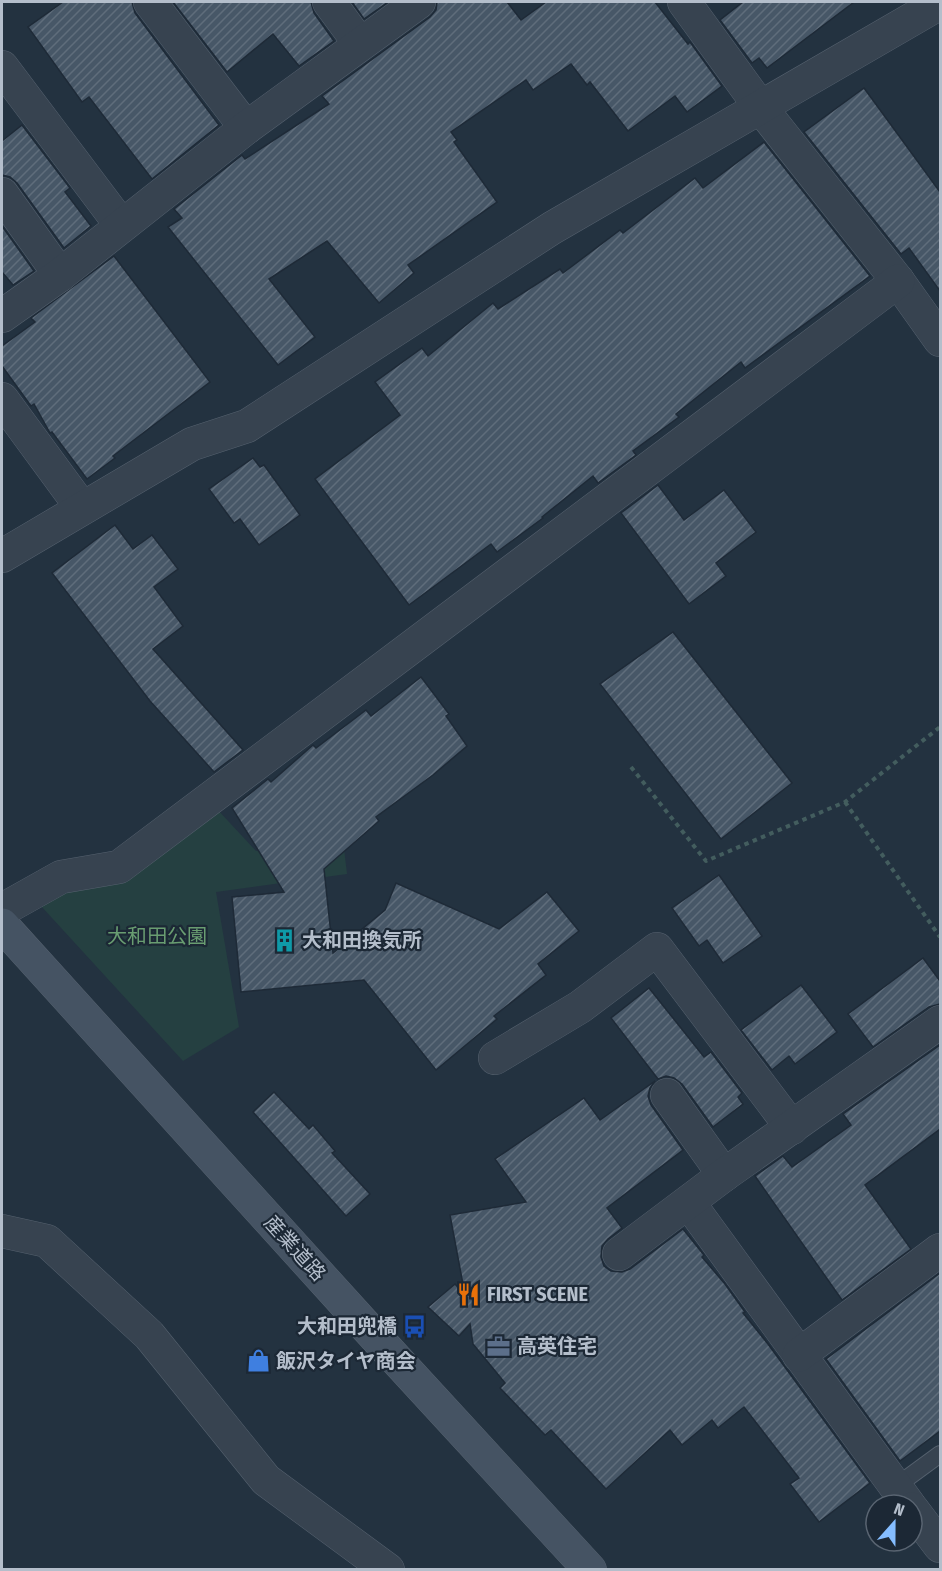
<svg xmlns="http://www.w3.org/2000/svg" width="942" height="1571" font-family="'Fira Sans Condensed','Noto Sans JP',sans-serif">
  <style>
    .green { fill: #254041 }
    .building { fill: url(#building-hatch); stroke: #1e2a37; stroke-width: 1.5 }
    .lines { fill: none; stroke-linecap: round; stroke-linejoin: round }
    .lane-casing { stroke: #55616e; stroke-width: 18 }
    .street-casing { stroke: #55616e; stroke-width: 34 }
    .secondary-casing { stroke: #55616e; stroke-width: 34 }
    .path { stroke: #435d5e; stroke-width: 4; stroke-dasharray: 4.5 4.5; stroke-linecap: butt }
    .lane { stroke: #374350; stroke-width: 16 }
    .street { stroke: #374350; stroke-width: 33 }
    .secondary { stroke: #455363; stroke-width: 33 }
    .labels { text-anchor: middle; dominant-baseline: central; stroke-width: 4.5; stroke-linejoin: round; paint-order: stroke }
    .park-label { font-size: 20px; fill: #699d71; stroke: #1c2835 }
    .poi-label { font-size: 20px; font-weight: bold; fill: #b4becb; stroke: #1c2835; text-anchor: start }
    .street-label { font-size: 20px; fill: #b4becb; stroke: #1c2835 }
  </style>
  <defs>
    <pattern id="building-hatch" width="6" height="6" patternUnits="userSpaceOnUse" patternTransform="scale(1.5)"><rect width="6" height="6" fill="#475767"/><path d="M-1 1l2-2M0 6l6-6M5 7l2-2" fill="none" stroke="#5f6d7b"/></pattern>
  </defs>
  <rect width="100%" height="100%" fill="#233240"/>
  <!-- green -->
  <path class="green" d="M216,808L256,851L330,843L344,849L347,874L216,892L239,1027L183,1061L41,906Z"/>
  <!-- building -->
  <g class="building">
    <path d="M63,2H132L135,13L219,125L152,179L89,97L82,102L28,27Z"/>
    <path d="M173,2H311L314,13L334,41L299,66L273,34L227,72Z"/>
    <path d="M352,2H388L364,19Z"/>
    <path d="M437,2H507L521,20L546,2H655L688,44L690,42L722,86L687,112L675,96L628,131L590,82L587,85L571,64L533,90L526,80L451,132L457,140L454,142L497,202L408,265L414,273L379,303L327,241L269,279L315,337L278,365L168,227L182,218L174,209L242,155L245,159L329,104L322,96L430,17L436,10Z"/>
    <path d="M743,2H854L767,68L759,58L752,63L720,20Z"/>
    <path d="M864,88L940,192V291L909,248L901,254L804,132Z"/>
    <path d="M22,125L70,188L65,192L91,226L64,248L17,183L10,177L2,175V141Z"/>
    <path d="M764,142L870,276L745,368L741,362L676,414L679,417L633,451L636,455L598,483L593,476L542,517L543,518L497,552L491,544L409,605L315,479L400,415L375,382L422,348L428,356L493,303L498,309L560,269L563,273L620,230L623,233L695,178L703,188Z"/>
    <path d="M2,226L34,271L13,285L2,272Z"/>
    <path d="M114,256L210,382L113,456L115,458L87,479L52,432L50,433L34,404L31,406L2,366V346L35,322L31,318Z"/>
    <path d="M253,458L260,467L264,465L300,515L259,545L240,519L234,523L209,489Z"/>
    <path d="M658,485L684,520L724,490L756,532L716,563L726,576L689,604L621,513Z"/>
    <path d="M115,525L133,549L152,535L178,569L154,587L183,626L153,649L243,750L214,772L150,701L52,573Z"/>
    <path d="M673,632L792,783L721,839L600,684Z"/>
    <path d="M421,677L449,714L446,716L467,746L433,775L376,817L379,821L324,869L333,953L385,910L396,883L499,929L547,892L579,931L538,964L546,975L494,1016L497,1019L436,1070L364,980L241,992L232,897L284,892L232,808L268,779L271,782L313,745L316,748L366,710L371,716Z"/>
    <path d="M719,875L762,936L723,963L707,940L699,946L672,908Z"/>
    <path d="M923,958L940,981V1004L929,1007L873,1047L848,1014Z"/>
    <path d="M801,985L837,1032L795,1064L789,1056L772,1070L741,1030Z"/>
    <path d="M649,988L704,1057L711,1052L742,1093L738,1097L743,1104L713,1127L682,1084L674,1078L666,1076L658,1079L611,1018Z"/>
    <path d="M940,1045V1129L865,1185L911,1249L842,1300L755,1176L783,1156L792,1167L851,1125L843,1114Z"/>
    <path d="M655,1081L650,1088L648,1096L651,1105L683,1150L607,1208L622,1228L608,1239L602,1246L601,1257L604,1266L611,1271L622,1272L630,1269L683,1229L704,1255L702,1257L725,1284L745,1312L743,1313L768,1344L870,1483L819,1522L790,1484L799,1478L744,1407L718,1428L712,1420L682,1445L670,1430L606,1489L551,1430L545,1435L500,1388L505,1383L473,1344L470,1324L459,1336L428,1307L455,1284L465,1295L450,1215L526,1202L495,1159L584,1098L600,1120Z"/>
    <path d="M274,1092L309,1129L313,1125L335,1151L332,1153L370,1194L346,1216L253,1112Z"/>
    <path d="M940,1273V1431L900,1461L826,1359Z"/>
  </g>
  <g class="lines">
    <defs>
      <path id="lane" d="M895,1487L940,1454"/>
      <g id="street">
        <path d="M150,2L246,128"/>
        <path d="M329,2L360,44"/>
        <path d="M684,2L761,108L898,281L940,340"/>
        <path d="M2,67L121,225"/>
        <path d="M2,194L60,275"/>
        <path d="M2,316L60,275L246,128L419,2"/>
        <path d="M2,399L82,508"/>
        <path d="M2,556L192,444L247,426L552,228L940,3"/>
        <path d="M2,910L61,877L119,867L898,281"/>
        <path d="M495,1058L580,1007L657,949L792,1128"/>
        <path d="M667,1095L724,1175"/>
        <path d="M689,1203L909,1505"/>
        <path d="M2,1231L47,1241L149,1335L266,1480L388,1570"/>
        <path d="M619,1254L724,1175L940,1022"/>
        <path d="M799,1355L940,1250"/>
        <path d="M912,1509L940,1546"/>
      </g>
      <path id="secondary" d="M2,925L360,1320L590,1570"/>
    </defs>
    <!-- lane casing -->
    <use href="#lane" class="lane-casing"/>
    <!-- street casing -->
    <use href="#street" class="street-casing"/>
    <!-- secondary casing -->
    <use href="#secondary" class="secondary-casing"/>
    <!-- path -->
    <g class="path">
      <path d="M631,767L706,861L845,802L940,727"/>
      <path d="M845,802L940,937"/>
    </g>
    <!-- lane -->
    <use href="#lane" class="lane"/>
    <!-- street -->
    <use href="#street" class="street"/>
    <!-- secondary -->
    <use href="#secondary" class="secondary"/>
  </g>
  <!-- icons -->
  <defs>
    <symbol id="building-bare" viewBox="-9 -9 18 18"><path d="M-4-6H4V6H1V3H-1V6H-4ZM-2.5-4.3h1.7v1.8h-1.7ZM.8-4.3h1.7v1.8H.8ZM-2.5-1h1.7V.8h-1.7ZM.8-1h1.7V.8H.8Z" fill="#0f9aa8" stroke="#1c2835" stroke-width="2.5" paint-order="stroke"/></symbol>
    <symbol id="restaurant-bare" viewBox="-9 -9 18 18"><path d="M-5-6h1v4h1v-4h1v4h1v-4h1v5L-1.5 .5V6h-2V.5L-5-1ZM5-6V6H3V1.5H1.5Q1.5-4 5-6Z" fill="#e8710a" stroke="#1c2835" stroke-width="2.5" paint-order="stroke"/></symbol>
    <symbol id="bus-bare" viewBox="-9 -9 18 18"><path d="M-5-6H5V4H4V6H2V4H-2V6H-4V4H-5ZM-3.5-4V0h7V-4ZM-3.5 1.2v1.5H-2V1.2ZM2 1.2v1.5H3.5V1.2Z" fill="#1a4fb4" stroke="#1c2835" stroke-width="2.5" paint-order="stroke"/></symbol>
    <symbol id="office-bare" viewBox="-9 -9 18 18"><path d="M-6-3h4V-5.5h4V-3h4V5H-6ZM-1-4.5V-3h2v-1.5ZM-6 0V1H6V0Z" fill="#5c6f8a" stroke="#1c2835" stroke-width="2.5" paint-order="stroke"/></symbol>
    <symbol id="shop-bare" viewBox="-9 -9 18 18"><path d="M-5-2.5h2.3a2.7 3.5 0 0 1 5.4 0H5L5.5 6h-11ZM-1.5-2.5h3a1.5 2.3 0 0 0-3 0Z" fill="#3f7fe0" stroke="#1c2835" stroke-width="2.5" paint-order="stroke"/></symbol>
  </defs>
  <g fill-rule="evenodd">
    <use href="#building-bare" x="268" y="924" width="33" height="33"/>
    <use href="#restaurant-bare" x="452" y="1278" width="33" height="33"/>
    <use href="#bus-bare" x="398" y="1310" width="33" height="33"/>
    <use href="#office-bare" x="482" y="1330" width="33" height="33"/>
    <use href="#shop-bare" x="242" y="1344" width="33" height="33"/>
  </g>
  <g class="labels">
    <!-- park labels -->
    <g class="park-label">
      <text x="157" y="936">大和田公園</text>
    </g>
    <!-- poi labels -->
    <g class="poi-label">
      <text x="302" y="940">大和田換気所</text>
      <text x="487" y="1294">FIRST SCENE</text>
      <text x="397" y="1326" text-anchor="end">大和田兜橋</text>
      <text x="517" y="1346">高英住宅</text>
      <text x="276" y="1361">飯沢タイヤ商会</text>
    </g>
    <!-- street labels -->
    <g class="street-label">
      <text transform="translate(295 1248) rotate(48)">産業道路</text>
    </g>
  </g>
  <!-- border -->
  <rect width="942" height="1571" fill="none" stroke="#b4becb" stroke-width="6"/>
  <!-- north arrow -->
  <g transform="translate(894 1523) rotate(21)"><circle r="28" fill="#1c2835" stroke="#596471" stroke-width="1.5"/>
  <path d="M0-4.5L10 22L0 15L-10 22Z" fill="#85bdff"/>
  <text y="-9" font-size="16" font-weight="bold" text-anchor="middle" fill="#b4becb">N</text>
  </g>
</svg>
